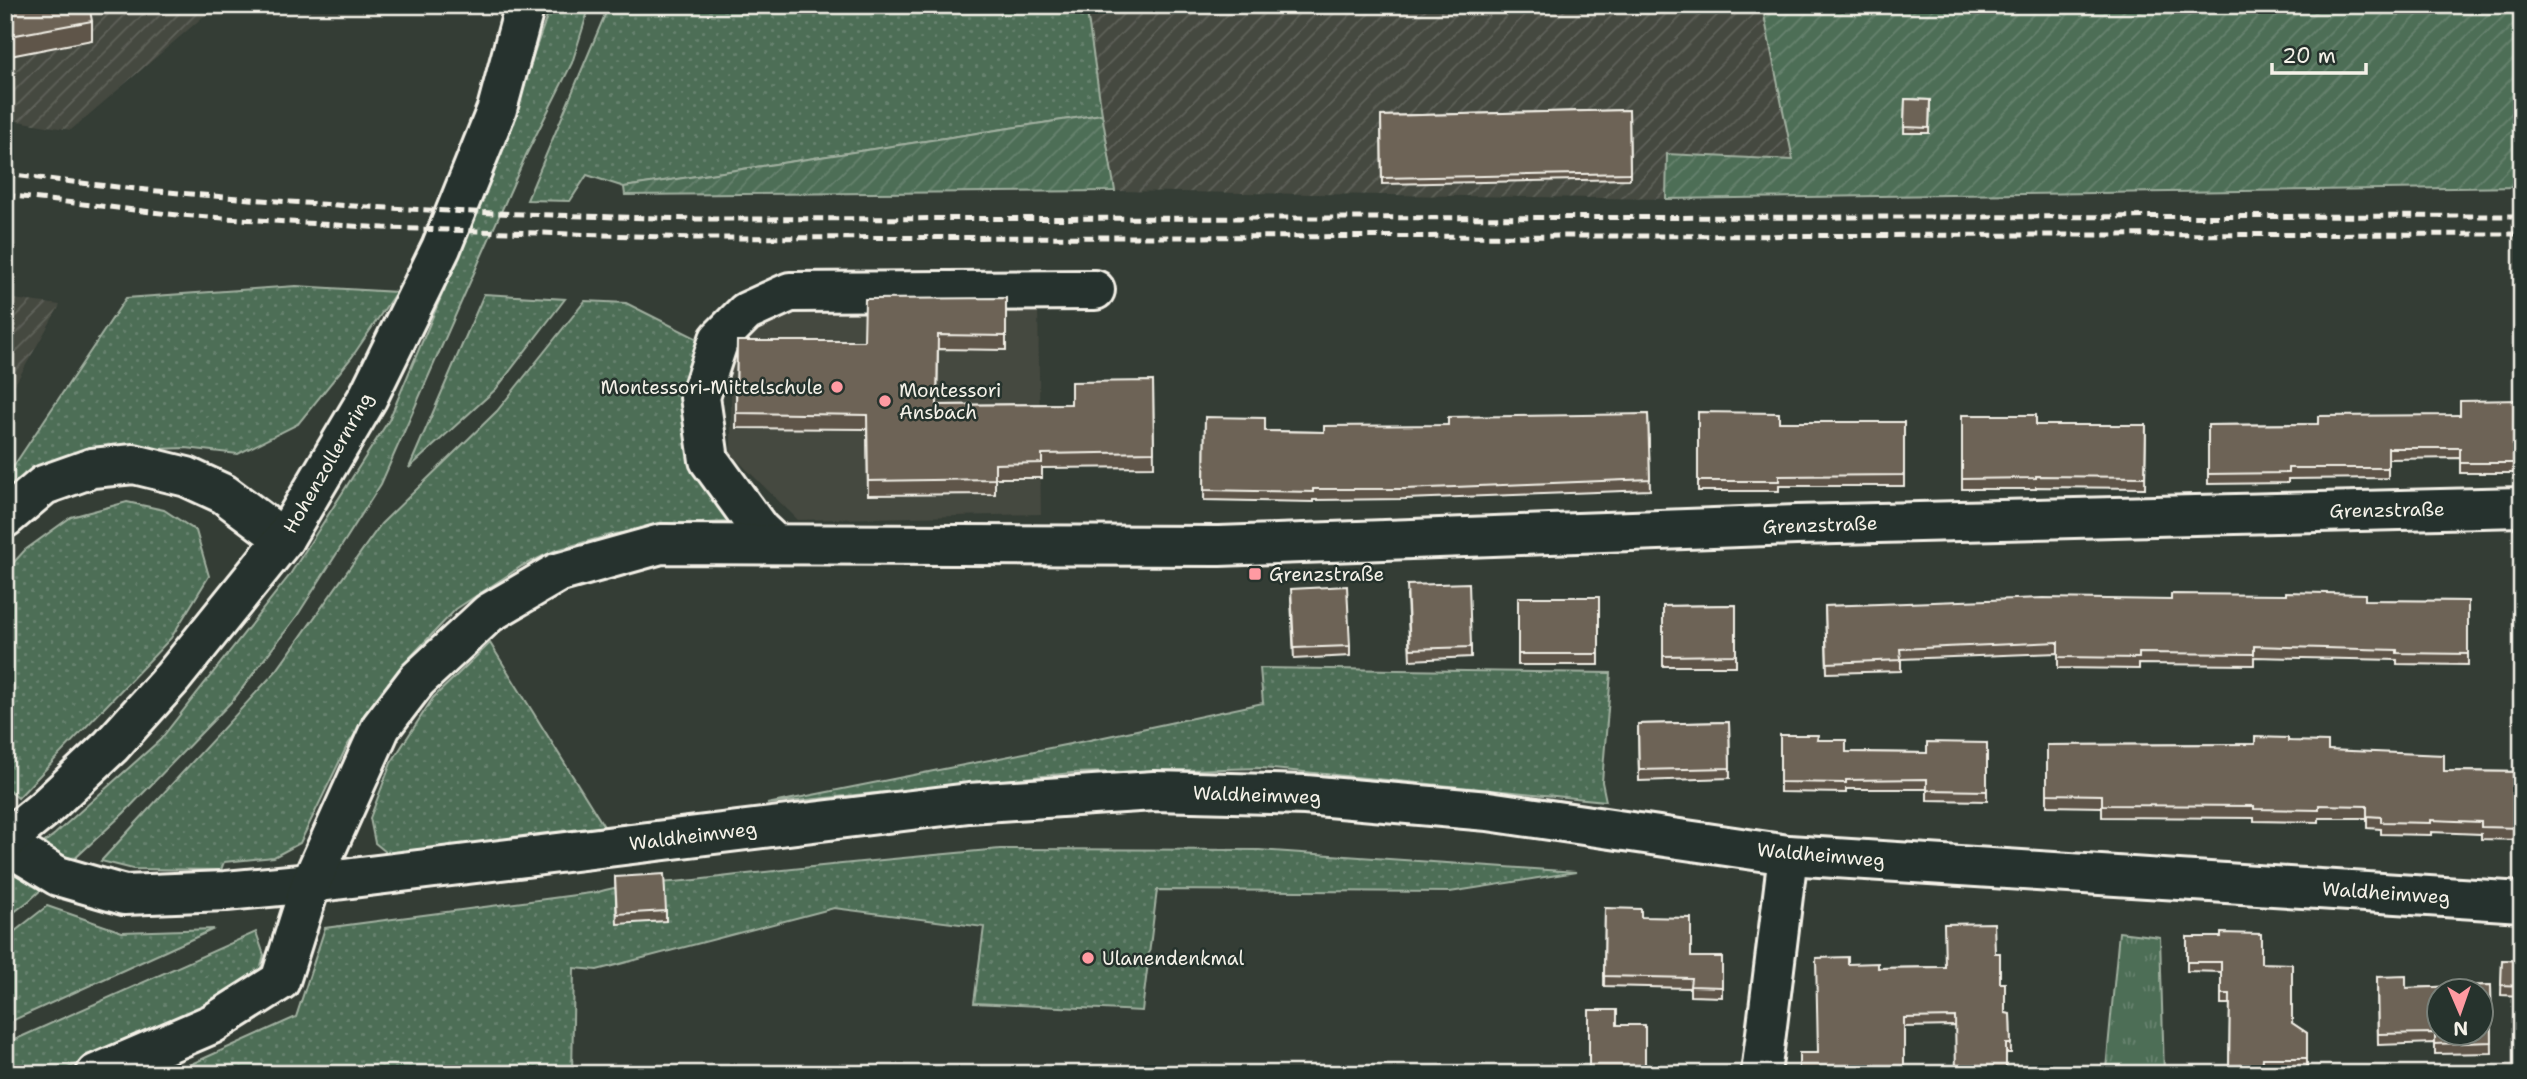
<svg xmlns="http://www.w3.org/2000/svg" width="2527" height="1079" font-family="'Shantell Sans',sans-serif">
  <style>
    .built { fill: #45483f }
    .industrial { fill: url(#industrial-furrows) }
    .grass { fill: url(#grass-dots); stroke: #a1b0a0; stroke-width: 2 }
    .park { fill: url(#park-tufts); stroke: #a1b0a0; stroke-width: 2 }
    .garden { fill: url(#garden-furrows); stroke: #a1b0a0; stroke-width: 2 }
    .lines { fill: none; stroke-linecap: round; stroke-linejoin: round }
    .minor-casing { stroke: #f4f1e8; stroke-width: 44 }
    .major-casing { stroke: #f4f1e8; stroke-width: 44 }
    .minor { stroke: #26332d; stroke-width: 38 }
    .major { stroke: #26332d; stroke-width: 38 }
    .rail { stroke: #f4f1e8; stroke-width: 5; stroke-dasharray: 10 5; stroke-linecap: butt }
    .wall { fill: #5e554a; stroke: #f4f1e8; stroke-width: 2 }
    .building { fill: #6d6356; stroke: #f4f1e8; stroke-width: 2; fill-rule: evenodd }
    .poi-dot { fill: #ff9aa2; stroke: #26332d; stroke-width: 2.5 }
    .labels { text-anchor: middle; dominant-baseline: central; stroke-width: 5; stroke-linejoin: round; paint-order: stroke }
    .poi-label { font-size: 19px; fill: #f4f1e8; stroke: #26332d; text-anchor: start }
    .street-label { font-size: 19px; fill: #f4f1e8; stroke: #26332d }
  </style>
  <defs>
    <pattern id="industrial-furrows" width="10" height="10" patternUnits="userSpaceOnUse" patternTransform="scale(1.75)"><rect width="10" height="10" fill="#45483f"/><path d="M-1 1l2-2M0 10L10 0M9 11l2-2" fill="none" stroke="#60635b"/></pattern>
    <pattern id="grass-dots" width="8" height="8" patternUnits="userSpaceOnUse" patternTransform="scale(1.75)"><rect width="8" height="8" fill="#4e6e57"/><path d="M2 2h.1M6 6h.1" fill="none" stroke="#68836f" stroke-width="1.8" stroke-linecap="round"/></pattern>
    <pattern id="park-tufts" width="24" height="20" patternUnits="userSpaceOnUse" patternTransform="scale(1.75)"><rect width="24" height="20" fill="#4e6e57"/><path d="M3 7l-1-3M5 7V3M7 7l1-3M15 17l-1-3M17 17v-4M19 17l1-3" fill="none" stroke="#68836f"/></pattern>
    <pattern id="garden-furrows" width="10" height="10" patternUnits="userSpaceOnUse" patternTransform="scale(1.75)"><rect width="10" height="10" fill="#4e6e57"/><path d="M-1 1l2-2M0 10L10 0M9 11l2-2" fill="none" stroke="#68836f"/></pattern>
  </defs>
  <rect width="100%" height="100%" fill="#343d35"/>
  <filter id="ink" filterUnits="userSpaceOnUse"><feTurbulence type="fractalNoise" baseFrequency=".0143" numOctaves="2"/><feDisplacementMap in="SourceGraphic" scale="14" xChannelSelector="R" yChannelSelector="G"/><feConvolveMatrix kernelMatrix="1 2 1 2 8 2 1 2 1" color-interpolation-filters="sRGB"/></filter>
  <g filter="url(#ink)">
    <!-- built -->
    <path class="built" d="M787,301L1038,303L1041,514L798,520L731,454V347Z"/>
    <!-- industrial -->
    <g class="industrial">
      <path d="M5,5H217L71,130L5,119Z"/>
      <path d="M1086,5H1762L1793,160L1667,154L1666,199L1115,191Z"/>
      <path d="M5,298L60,305L5,402Z"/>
    </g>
    <!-- grass -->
    <g class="grass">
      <path d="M551,5H590L572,63L526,155L381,484L297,616L234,699L124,813L30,900L5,919V873L55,834L160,740L289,576L389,420L482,200Z"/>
      <path d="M609,5H1086L1102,114L624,187L587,175L570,201L527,200Z"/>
      <path d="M296,286L396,292L352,357L298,424L238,454L186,448L96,451L5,499V479L126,298Z"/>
      <path d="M484,294L565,299L496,389L409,468Z"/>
      <path d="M585,301L626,303L704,342L692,441L728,522L686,524L614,534L556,550L522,566L456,609L400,668L347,746L300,843L274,857L224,862L221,870L133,869L101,861L277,670L381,524L497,411Z"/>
      <path d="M127,502L164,510L196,531L209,576L171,638L18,798L5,786V572L25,550L71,517Z"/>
      <path d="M490,643L608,833L392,857L375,843L370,818L391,763L433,698Z"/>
      <path d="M1260,668L1611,673L1602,782L1606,801L1262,768L1072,773L767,804L1085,741L1263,703Z"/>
      <path d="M1000,849L1259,850L1576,872L1450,892L1157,890L1142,1011L974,1003L984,927L834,908L597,970L574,968L572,1074H169L296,1017L325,928L598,892C631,882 668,884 703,879C802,867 901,858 1000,849Z"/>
      <path d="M47,906L122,932L214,929L5,1024V939Z"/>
      <path d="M256,932L264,955L258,979L228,1000L54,1074H5V1044Z"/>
    </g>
    <!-- park -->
    <path class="park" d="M2119,932L2160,937L2164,1073L2106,1069Z"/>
    <!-- garden -->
    <g class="garden">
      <path d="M1762,5H2522V187L1666,199L1667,154L1793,160Z"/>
      <path d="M1102,114L1115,191L625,195L624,187Z"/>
    </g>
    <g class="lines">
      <defs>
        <g id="minor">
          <path d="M5,518L44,485L92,468L134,464L187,477L224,494L284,539"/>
          <path d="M775,544L759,529L709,460L700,397L719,339L746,312L790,292L1095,290"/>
          <path d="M5,844L58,876L124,895L226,891L311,883L969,803L1154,791L1305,795L1488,811L1788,855L2522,902"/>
          <path d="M96,1074L212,1024L280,981L311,883L381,727L417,680L489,613L557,573L661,544L1219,546L1796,525L2522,507"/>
          <path d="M1761,1074L1788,855"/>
        </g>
        <path id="major" d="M5,841L44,809L111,746L173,677L284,539L368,397L441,248L497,109L525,5"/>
      </defs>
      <!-- minor casing -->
      <use href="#minor" class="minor-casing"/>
      <!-- major casing -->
      <use href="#major" class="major-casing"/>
      <!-- minor -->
      <use href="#minor" class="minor"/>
      <!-- major -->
      <use href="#major" class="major"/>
      <!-- rail -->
      <g class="rail">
        <path d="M5,174C63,181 122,188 180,193C351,209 524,215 696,219L2522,216"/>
        <path d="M5,195L178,215L384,228L696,238L2522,234"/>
      </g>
    </g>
    <!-- wall -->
    <g class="wall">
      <path d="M5,5L92,21V40L5,57Z"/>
      <path d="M1905,99L1930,100L1929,133H1904Z"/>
      <path d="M1629,110L1630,179L1382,184L1381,116Z"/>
      <path d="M1006,298V350L938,349L937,405L1071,404L1153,381L1154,467L1042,468V478H995V494L868,495L867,429L736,428L737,341H864Z"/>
      <path d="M2522,400V473H2460V458L2388,459V478L2288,479V483L2208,484V425L2318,424L2460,415Z"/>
      <path d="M1698,412L1779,422H1904V486H1779V491H1698Z"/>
      <path d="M1648,414L1650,490L1405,499L1313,500V502L1204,500L1205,417L1265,431L1324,432Z"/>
      <path d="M1962,415L2036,425H2146L2145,488L2036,487V489H1962Z"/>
      <rect x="2519" y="595" width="3" height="60"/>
      <path d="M1407,596L1471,647V657L1410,660Z"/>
      <rect x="1518" y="597" width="81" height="68"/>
      <path d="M1291,599L1350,646V656L1294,659Z"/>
      <path d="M2171,600L2468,601V665L2397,664V660L2254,657V665L2139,664V669L2058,668V653L1901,659V671L1827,673L1825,606Z"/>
      <path d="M1736,605V666H1663V606Z"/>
      <path d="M1729,722L1730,778L1639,781L1638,724Z"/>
      <path d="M1780,735L1817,740L1846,752L1927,753L1987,743V801L1927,800V789H1846V793L1780,792Z"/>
      <path d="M2288,741L2328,750L2444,771L2522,772V840L2481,839V834L2431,832V835L2381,834V829L2367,828V818H2319V822L2254,821V818L2102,817V807L2047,806V745L2255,744Z"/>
      <path d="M615,877L666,911V921L617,924Z"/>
      <path d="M1605,908L1641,917L1691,957H1722V997L1690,996V988L1604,986Z"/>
      <path d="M2187,937L2261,963L2292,1023L2307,1033V1068H2263L2262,1074H2229L2230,1004H2221V972L2187,971Z"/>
      <path d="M1995,953L2005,1013L2010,1014L2011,1053H2006L1955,1026L1904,1027L1818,1053L1848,964L1878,968L1945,967Z"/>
      <path d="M2502,960L2522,961V996L2501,995Z"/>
      <path d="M2377,977L2406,988L2491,985L2492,1053L2435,1054V1043L2378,1045Z"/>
    </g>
    <!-- building -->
    <g class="building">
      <path d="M5,5H89L92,21L5,37Z"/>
      <path d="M1905,99L1930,100L1929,128L1904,127Z"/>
      <path d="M1629,110L1630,173L1382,178L1381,116Z"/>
      <path d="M1006,298V336L938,335L937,405L1071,404V382L1153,381L1154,452L1042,454V463L995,464V479L868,481L867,415L736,413L737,341H864L865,299Z"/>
      <path d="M2522,400V463H2460V448H2388V468H2288V473L2208,474V425L2318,424V416L2460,415V401Z"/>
      <path d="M1698,412L1779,413V422H1904V475L1779,476V481H1698Z"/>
      <path d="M1648,414L1650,479L1405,489H1313V492L1204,490L1205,417L1265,418V431L1324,432V426L1448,425V417Z"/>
      <path d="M1962,415H2036V425H2146L2145,477L2036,476V478L1962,479Z"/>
      <path d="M1469,583L1471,647L1410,649L1407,585Z"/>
      <path d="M1347,586L1350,646L1294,648L1291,589Z"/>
      <path d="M2286,592L2365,594V600L2468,601V654L2397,653V650L2254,646V654L2139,653V658L2058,657V642L1900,649L1901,660L1827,663L1825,606L2043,598L2171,600V594L2286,595Z"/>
      <rect x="2519" y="595" width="3" height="49"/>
      <rect x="1518" y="597" width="81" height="57"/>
      <path d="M1736,605V655L1663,656V606Z"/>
      <path d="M1729,722L1730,768L1639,770L1638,724Z"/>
      <path d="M1780,735H1818L1817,740H1846V752L1927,753V742L1987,743V791L1927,790V779L1846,780V783L1780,782Z"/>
      <path d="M2255,737L2288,738V741L2328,742V750L2444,755V771L2522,772V828L2481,827V822L2431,820V823L2381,822V817L2367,816V806L2319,805V810L2254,809V806L2102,805V795L2047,794V745L2255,744Z"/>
      <path d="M664,874L666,911L617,914L615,877Z"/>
      <path d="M1605,908L1641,909V917L1691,918V957H1722V987L1690,986L1691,978L1604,976Z"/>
      <path d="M1994,923L1995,953H2000V983H2005V1013L2010,1014L2011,1044H2006V1074H1956L1955,1017L1904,1018V1074H1799V1053H1818L1816,958L1848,957V964L1878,963V968L1945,967L1944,924Z"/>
      <path d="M2221,933L2261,934V963L2292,964V1023L2307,1033V1058H2263L2262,1072L2229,1071L2230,994H2221V962H2187V937H2221Z"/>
      <path d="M2502,960L2522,961V986L2501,985Z"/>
      <path d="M2406,976V988L2491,985L2492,1042L2435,1044V1033L2378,1034L2377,977ZM2440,991H2482V1033H2440Z"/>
      <path d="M1589,1010H1617V1025H1645V1074H1589Z"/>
      <path d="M1657,1068L1706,1069V1074H1657Z"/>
    </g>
  </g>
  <!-- markers -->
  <g class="poi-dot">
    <circle cx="837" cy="387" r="7"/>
    <circle cx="885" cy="401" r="7"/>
    <rect x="1248" y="567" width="14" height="14" rx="3.5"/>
    <circle cx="1088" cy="958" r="7"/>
  </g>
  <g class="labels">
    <!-- poi labels -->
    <g class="poi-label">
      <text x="823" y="387" text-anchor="end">Montessori-Mittelschule</text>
      <text x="899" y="390">Montessori<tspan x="899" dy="22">Ansbach</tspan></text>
      <text x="1269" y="574">Grenzstraße</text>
      <text x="1102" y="958">Ulanendenkmal</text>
    </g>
    <!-- street labels -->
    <g class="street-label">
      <text transform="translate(328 463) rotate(-60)">Hohenzollernring</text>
      <text transform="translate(2387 510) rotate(-1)">Grenzstraße</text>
      <text transform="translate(1820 525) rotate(-2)">Grenzstraße</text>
      <text transform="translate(1257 795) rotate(2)">Waldheimweg</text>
      <text transform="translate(693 836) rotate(-7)">Waldheimweg</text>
      <text transform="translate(1821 855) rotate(5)">Waldheimweg</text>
      <text transform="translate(2386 893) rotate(4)">Waldheimweg</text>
    </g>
  </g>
  <!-- margin -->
  <rect width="2527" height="1079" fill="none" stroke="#26332d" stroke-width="28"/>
  <rect x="14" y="14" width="2499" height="1051" fill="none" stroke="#f4f1e8" stroke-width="2.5" filter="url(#ink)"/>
  <!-- north arrow -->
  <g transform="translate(2460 1012) rotate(178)"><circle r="33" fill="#26332d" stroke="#787f78" stroke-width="2"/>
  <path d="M0-5L12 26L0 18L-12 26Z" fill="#ff9aa2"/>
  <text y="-10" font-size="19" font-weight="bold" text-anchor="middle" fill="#f4f1e8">N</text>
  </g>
  <!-- scale -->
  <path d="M2272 63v10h94v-10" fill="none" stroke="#f4f1e8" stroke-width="3.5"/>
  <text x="2282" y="63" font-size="21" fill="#f4f1e8" stroke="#26332d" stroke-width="5" paint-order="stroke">20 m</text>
</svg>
